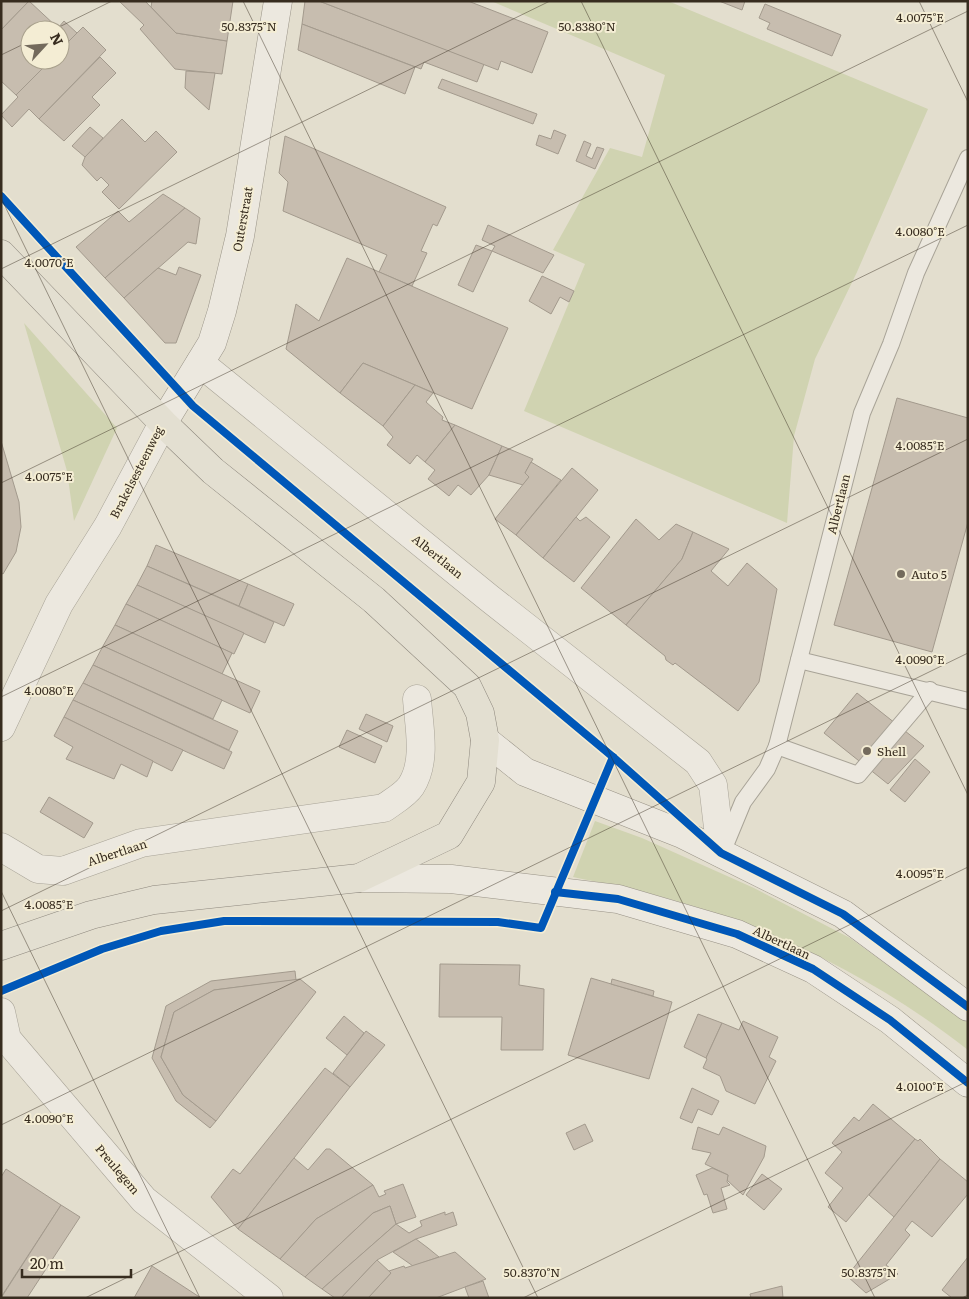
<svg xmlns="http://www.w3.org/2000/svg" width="969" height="1299" font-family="Literata,serif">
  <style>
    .green { fill: #d0d3b1 }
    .building { fill: #c7bdaf; stroke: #a39a8d }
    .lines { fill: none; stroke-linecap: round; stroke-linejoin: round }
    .lane-casing { stroke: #a8a397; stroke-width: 18 }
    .street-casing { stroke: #a8a397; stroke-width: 29 }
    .secondary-casing { stroke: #989286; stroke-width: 29 }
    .primary-casing { stroke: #8e887e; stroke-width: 29 }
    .lane { stroke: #ece8df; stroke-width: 16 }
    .street { stroke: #ece8df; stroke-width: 28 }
    .secondary { stroke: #ece8df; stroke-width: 28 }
    .primary { stroke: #e3dfd1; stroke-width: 28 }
    .cycleway-casing { stroke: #f4edd4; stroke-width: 11 }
    .cycleway { stroke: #0057b8; stroke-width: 8 }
    .ticks { fill: none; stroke: #372c1f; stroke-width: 1; stroke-opacity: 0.45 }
    .poi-dot { fill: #736a5c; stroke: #f4edd4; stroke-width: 2 }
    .labels { text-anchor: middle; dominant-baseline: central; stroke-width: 4; stroke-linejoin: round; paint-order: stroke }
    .street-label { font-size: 12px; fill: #372c1f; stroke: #f4edd4 }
    .poi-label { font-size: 12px; fill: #372c1f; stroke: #f4edd4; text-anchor: start }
    .ticks-label { font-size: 12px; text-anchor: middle; fill: #372c1f; stroke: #f4edd4; stroke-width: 4; stroke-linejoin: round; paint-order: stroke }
  </style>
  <rect width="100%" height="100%" fill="#e3dece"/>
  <!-- green -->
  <g class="green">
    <path d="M491,1H668L928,109L857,272L815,359L794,436L787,523L524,411L585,264L553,250L610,148L642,157L665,75Z"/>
    <path d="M24,323L117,428L74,521L67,471Z"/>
    <path d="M595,821L642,838L754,888L850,938L968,1023V1050C878,979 766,924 655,895C629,887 601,883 573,877Z"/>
  </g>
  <!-- building -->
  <g class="building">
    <path d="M1,1H29L1,30Z"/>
    <path d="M29,1L58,28L64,21L77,33L60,50V30H30V60H51L16,95L1,81V30Z"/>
    <path d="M119,1H145L176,33L227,41L222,74L175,69L140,29L144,25Z"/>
    <path d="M152,1H233L227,41L176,33L151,7Z"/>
    <path d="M305,1H319L484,64L477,82L424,62L421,69L302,24Z"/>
    <path d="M319,1H468L548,32L532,73L501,61L498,70Z"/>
    <path d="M719,1H745L742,10Z"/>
    <path d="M765,4L841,35L832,56L767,29L770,23L759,18Z"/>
    <path d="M302,24L415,67L405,94L298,50Z"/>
    <path d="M83,27L106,50L39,119L29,109L12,127L1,115L18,97L16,95L51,60H60V50Z"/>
    <path d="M100,57L116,73L92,97L100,105L64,141L39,119Z"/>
    <path d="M186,71L215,73L209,110L185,88Z"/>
    <path d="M442,79L537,114L533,124L438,88Z"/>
    <path d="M122,119L145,142L156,131L177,152L119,209L102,192L109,185L101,177L97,181L82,165L85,157Z"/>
    <path d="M90,127L103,138L85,157L72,146Z"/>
    <path d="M554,130L566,135L558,154L536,145L539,135L551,139Z"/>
    <path d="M285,136L446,207L437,226L433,224L421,251L427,253L412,286L379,272L387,255L283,211L288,182L279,173Z"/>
    <path d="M584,141L591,144L586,156L592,159L597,147L604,149L595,169L576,161Z"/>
    <path d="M163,194L185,208L105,278L76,247L118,211L129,222Z"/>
    <path d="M185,208L200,218L196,244L188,242L124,298L105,278Z"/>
    <path d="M488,225L554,255L543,273L492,251L495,246L482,240Z"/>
    <path d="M476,245L492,251L473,292L458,285Z"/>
    <path d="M347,258L508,328L472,409L363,363L340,393L286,349L296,304L319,321Z"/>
    <path d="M179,267L201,275L176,343H165L124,298L158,268L176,275Z"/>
    <path d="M542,276L574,291L569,302L560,297L551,314L529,301Z"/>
    <path d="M363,363L415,385L383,426L340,393Z"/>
    <path d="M415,385L433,393L426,402L443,417L442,420L455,425L425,462L417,455L410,464L387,445L393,437L383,426Z"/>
    <path d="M897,398L968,418V522L932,652L834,625Z"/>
    <path d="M455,425L502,446L489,475L471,495L458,485L449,496L428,479L435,470L425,462Z"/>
    <path d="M1,441L19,502L21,527L16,552L3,574L1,573Z"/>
    <path d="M502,446L533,459L525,473L529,477L523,485L489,475Z"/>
    <path d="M531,462L561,480L516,535L495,519L529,477L525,473Z"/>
    <path d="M572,468L598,490L543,558L516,535Z"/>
    <path d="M576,517L580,521L586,517L610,537L574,582L543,558Z"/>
    <path d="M636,519L659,540L676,524L693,532L682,559L626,625L581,588Z"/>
    <path d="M693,532L729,549L711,571L728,586L747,563L777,589L759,682L738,711L675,663L673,665L666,660L665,656L626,625L682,559Z"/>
    <path d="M156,545L248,584L239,606L147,566Z"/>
    <path d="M147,566L274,622L265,643L137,585Z"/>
    <path d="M248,584L294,604L284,626L239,606Z"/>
    <path d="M137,585L244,633L234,654L126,604Z"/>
    <path d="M126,604L232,653L222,674L115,625Z"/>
    <path d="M115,625L260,691L250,713L103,646Z"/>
    <path d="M103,646L222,700L213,719L93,665Z"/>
    <path d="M93,665L238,731L229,750L83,683Z"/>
    <path d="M83,683L232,752L224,769L73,700Z"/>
    <path d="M857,693L924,746L888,784L824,733Z"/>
    <path d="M73,700L183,750L172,771L64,717Z"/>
    <path d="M366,714L393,726L387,742L359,729Z"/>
    <path d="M64,717L153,761L147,777L121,764L114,779L66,759L73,747L54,736Z"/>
    <path d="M347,730L382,746L375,763L339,747Z"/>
    <path d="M915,759L930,772L905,802L890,790Z"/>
    <path d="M49,797L93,823L84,838L40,812Z"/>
    <path d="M440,964L520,965L519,985L544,989L543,1050H501L502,1017H439Z"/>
    <path d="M295,971L296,980L214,990L174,1012L161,1057L183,1095L216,1121L210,1128L176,1101L152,1058L166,1006L211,981Z"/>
    <path d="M591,978L672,1002L649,1079L568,1055Z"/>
    <path d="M300,979L316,992L216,1121L183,1095L161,1057L174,1012L214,990Z"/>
    <path d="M612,979L654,991L653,996L611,984Z"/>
    <path d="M698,1014L722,1023L706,1058L684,1047Z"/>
    <path d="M344,1016L364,1033L347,1055L326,1038Z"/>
    <path d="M743,1021L778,1037L769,1057L776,1061L755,1104L726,1091L720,1076L703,1068L707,1059L706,1058L722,1023L739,1030Z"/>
    <path d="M366,1031L385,1045L350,1087L333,1073Z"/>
    <path d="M325,1068L350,1087L238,1229L211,1197L233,1169L240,1174Z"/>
    <path d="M692,1088L719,1101L712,1115L698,1109L692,1123L680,1118Z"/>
    <path d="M873,1104L915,1139L846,1222L828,1207L843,1188L825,1173L842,1152L832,1143L854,1117L859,1121Z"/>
    <path d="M585,1124L593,1141L574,1150L566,1133Z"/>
    <path d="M698,1127L719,1135L723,1127L766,1146L764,1157L743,1195L727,1180L728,1175L705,1164L711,1153L692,1149Z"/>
    <path d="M915,1139L918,1141L920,1139L940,1159L894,1217L869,1195Z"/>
    <path d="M326,1149H330L373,1185L316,1219L280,1259L238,1229L294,1158L308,1170Z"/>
    <path d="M940,1159L968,1182V1194L932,1237L912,1221L905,1230L910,1235L886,1265L898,1274L866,1293L847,1276Z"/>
    <path d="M712,1168L728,1175L727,1182L730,1185L721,1188L727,1209L713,1213L707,1194L704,1195L696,1175Z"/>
    <path d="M6,1169L61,1205L1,1297V1177Z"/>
    <path d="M762,1174L782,1189L764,1210L746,1195Z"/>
    <path d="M403,1184L416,1217L396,1224L390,1206L373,1213L305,1277L280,1259L316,1219L373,1185L379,1197L386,1194L384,1191Z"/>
    <path d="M61,1205L80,1217L27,1298H1Z"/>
    <path d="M390,1206L396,1224L322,1289L305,1277L373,1213Z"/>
    <path d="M445,1212V1215L453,1212L457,1225L416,1239L377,1260L341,1298H335L322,1289L396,1224L409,1233L422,1226L420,1221Z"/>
    <path d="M416,1239L428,1248L439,1257L413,1266L393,1252Z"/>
    <path d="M455,1252L486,1279L436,1298H368L391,1273L389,1271L404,1266L405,1268Z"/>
    <path d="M968,1257V1298H952L942,1290Z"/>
    <path d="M377,1260L391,1273L368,1298H341Z"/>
    <path d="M152,1266L201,1298H134Z"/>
    <path d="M483,1281L489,1298H469L465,1287Z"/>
    <path d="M782,1286L783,1298H751L750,1294Z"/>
  </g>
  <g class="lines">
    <defs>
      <g id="lane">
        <path d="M799,660L968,701"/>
        <path d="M777,746L858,775L930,690"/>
        <path d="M724,848L743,802L767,769L777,746L862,413L891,344L916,273L968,158"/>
      </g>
      <g id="street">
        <path d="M200,363L489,598L698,762L713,785L721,853"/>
        <path d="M1,727L59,604L108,526L163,423"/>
        <path d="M1,847L38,869L63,871L141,843L384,808C392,802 405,795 411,786C427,761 419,727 417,699"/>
        <path d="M1,1012L7,1039L144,1200L269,1298"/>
      </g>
      <g id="secondary">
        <path d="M163,423L212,343L222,311L240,236L278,1"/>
        <path d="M485,740L525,772L682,834L843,914L968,1007"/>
        <path d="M359,878L451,879L618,899L737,934L813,969L890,1020L968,1083"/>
      </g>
      <path id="primary" d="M1,254L163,423L213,471L374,600L467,686L480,713L485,740L481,782L449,835L359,878L154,900L91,915L1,946"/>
    </defs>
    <!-- lane casing -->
    <use href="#lane" class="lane-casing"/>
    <!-- street casing -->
    <use href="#street" class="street-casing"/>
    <!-- secondary casing -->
    <use href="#secondary" class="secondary-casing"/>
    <!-- primary casing -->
    <use href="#primary" class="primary-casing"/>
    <!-- lane -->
    <use href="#lane" class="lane"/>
    <!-- street -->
    <use href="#street" class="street"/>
    <!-- secondary -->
    <use href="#secondary" class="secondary"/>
    <!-- primary -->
    <use href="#primary" class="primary"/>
    <defs>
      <g id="cycleway">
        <path d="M1,196L193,406L613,757L721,853L843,914L968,1007"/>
        <path d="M555,892L618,899L737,934L813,969L890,1020L968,1083"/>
        <path d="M1,991L102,949L161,931L224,921L498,922L541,928L613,757"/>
      </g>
    </defs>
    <!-- cycleway casing -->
    <use href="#cycleway" class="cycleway-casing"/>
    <!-- cycleway -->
    <use href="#cycleway" class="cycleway"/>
  </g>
  <!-- ticks -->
  <path class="ticks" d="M243,1L875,1298M581,1L968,795M919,1L968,102M53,30L112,1M1,55L30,41M1,198L538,1298M1,269L550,1M1,483L968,11M1,697L968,225M1,891L200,1298M1,911L968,439M1,1125L968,653M85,1298L968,867M523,1298L968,1081M962,1298L968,1295"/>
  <!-- markers -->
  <g class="poi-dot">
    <circle cx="901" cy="574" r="5"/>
    <circle cx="867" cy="751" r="5"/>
  </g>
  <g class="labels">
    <!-- street labels -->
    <g class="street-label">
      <text transform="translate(242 219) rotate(-80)">Outerstraat</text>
      <text transform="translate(136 472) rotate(-63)">Brakelsesteenweg</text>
      <text transform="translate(838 504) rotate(-76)">Albertlaan</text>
      <text transform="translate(438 556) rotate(39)">Albertlaan</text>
      <text transform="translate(117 852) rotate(-18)">Albertlaan</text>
      <text transform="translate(782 942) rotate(25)">Albertlaan</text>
      <text transform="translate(118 1169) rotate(50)">Preulegem</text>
    </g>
    <!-- poi labels -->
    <g class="poi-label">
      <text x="911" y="574">Auto 5</text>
      <text x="877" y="751">Shell</text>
    </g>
  </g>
  <g class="ticks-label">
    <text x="920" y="22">4.0075°E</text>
    <text x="249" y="31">50.8375°N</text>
    <text x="587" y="31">50.8380°N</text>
    <text x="920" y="236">4.0080°E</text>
    <text x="49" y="267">4.0070°E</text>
    <text x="920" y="450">4.0085°E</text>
    <text x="49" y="481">4.0075°E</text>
    <text x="920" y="664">4.0090°E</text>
    <text x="49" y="695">4.0080°E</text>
    <text x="920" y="878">4.0095°E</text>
    <text x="49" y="909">4.0085°E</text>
    <text x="920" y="1091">4.0100°E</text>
    <text x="49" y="1123">4.0090°E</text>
    <text x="532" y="1277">50.8370°N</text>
    <text x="869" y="1277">50.8375°N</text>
  </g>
  <!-- border -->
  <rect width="969" height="1299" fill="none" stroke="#372c1f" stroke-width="5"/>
  <!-- north arrow -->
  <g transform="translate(45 45) rotate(64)"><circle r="24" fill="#f4edd4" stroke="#a8a08c"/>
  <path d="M0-4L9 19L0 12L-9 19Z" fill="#736a5c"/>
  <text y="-8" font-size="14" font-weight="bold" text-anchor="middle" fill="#372c1f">N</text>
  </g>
  <!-- scale -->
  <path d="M22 1269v8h109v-8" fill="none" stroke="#372c1f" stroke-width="2.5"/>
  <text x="30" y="1269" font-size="15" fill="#372c1f" stroke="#f4edd4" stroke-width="4" paint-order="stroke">20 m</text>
</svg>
